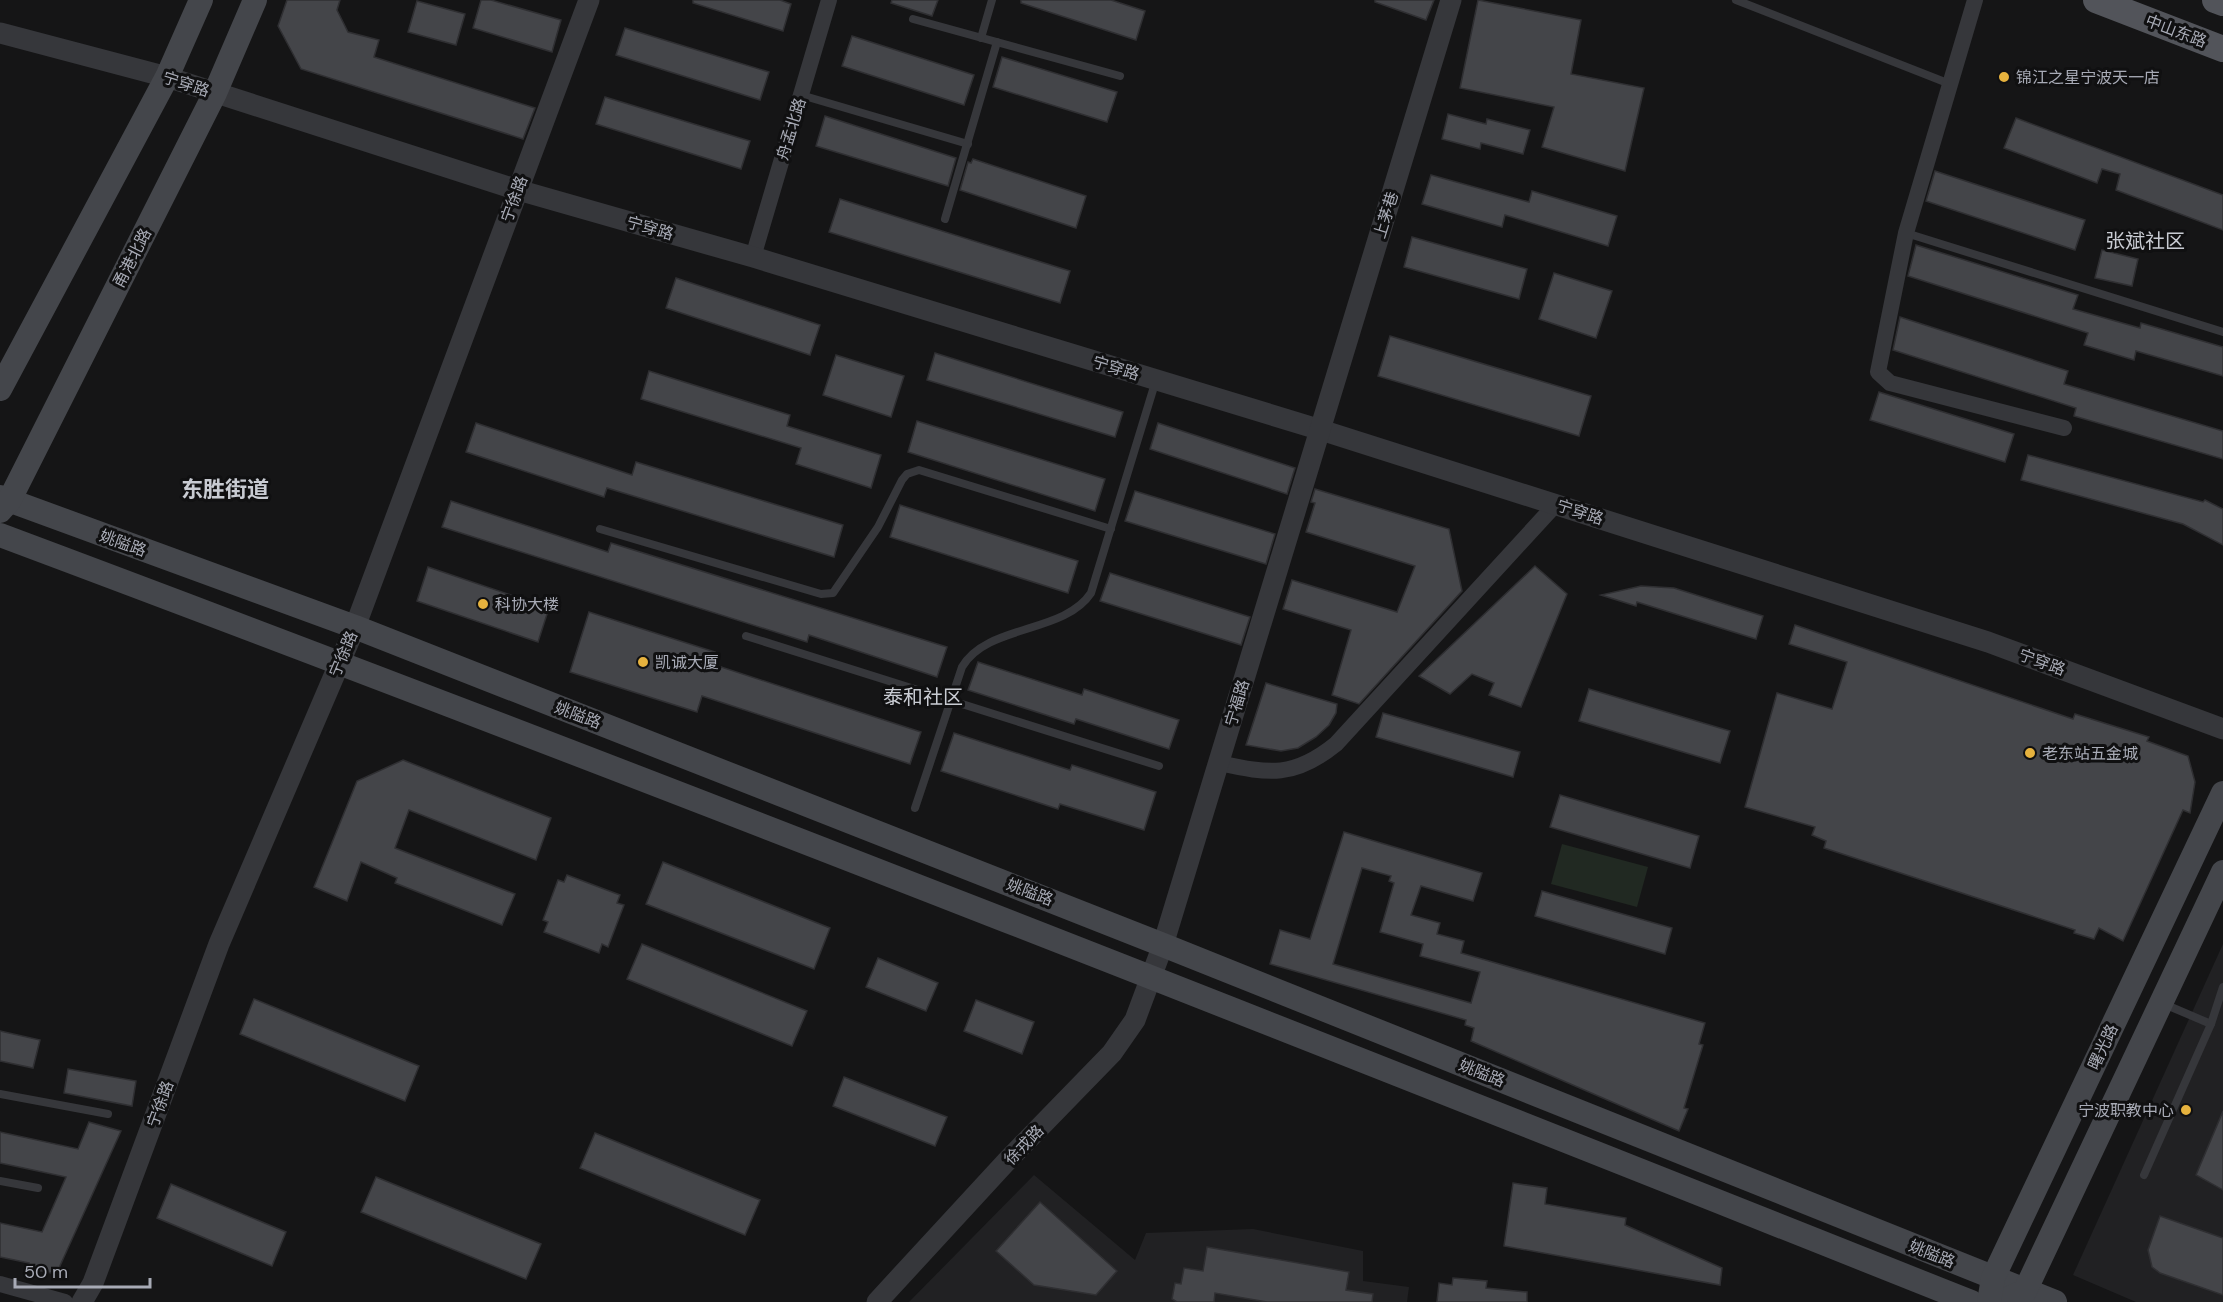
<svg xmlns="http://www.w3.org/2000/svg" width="2223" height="1302" font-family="'DM Sans','Noto Sans SC',sans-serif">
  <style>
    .built { fill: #212123 }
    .green { fill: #212922 }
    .building { fill: #444549; stroke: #2f2f32; stroke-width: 1.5; fill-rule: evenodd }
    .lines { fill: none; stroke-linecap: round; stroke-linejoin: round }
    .service { stroke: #36373b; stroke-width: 8 }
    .minor { stroke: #36373b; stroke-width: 16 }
    .tertiary { stroke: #36373b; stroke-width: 21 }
    .secondary { stroke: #44464b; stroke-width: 24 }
    .primary { stroke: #52545a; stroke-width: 26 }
    .poi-dot { fill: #e6b23e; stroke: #101011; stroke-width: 2 }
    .labels { text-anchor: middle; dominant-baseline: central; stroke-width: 6; stroke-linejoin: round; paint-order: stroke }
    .street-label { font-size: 16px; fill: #a8abb6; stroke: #101011 }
    .poi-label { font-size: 16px; fill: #a8abb6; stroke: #101011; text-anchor: start }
    .quarter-label { font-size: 20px; fill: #c8cbd2; stroke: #101011 }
    .district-label { font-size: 22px; font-weight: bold; fill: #c8cbd2; stroke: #101011 }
  </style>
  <rect width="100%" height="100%" fill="#151516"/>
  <!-- built -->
  <g class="built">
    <path d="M2223,944V1302H2136L2073,1275Z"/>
    <path d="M1034,1175L1135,1260L1146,1233L1253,1229L1363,1251V1281L1409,1287L1407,1302H909Z"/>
  </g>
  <!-- green -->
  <path class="green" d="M1562,844L1648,867L1637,907L1551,884Z"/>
  <!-- building -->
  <g class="building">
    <path d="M287,0H340L337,10L348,32L379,40L374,57L535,108L523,139L301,69L278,26Z"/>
    <path d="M481,0H491L561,20L552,52L473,28Z"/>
    <path d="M693,0H780L791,4L783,31L693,3Z"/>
    <path d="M892,0H938L932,16L891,3Z"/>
    <path d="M1021,0H1111L1145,11L1136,40L1021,3Z"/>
    <path d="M1375,0H1434L1426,20L1375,2Z"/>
    <path d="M1478,0L1581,20L1571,74L1644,88L1625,171L1542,147L1554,107L1460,88Z"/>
    <path d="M417,1L465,14L456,45L408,32Z"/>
    <path d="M625,28L769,72L760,100L616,55Z"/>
    <path d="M852,36L974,75L964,105L842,66Z"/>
    <path d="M1002,57L1117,92L1107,122L993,87Z"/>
    <path d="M605,97L750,141L741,169L596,124Z"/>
    <path d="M1448,114L1486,124L1487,119L1530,130L1523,154L1481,143L1480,149L1442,139Z"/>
    <path d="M825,116L956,158L948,186L816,146Z"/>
    <path d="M2016,118L2223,195V230L2116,190L2120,174L2102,169L2097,183L2004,148Z"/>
    <path d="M973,159L1086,196L1076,228L960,190L968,162L971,163Z"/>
    <path d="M1935,171L2085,220L2075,250L1926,201Z"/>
    <path d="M1431,175L1529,202L1532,191L1617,216L1608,246L1505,215L1502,227L1422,204Z"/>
    <path d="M840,199L1070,271L1060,303L829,232Z"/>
    <path d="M1412,237L1527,269L1519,299L1404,267Z"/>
    <path d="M1916,245L2078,295L2073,309L2140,328L2141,323L2223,347V376L2136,351L2134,360L2084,345L2088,333L1908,276Z"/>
    <path d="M2102,250L2138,259L2132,286L2095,278Z"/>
    <path d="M1554,273L1612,291L1596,338L1539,319Z"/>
    <path d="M676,278L820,325L810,355L666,308Z"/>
    <path d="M1900,317L2068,371L2064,384L2223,431V459L2074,416L2076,408L1893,350Z"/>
    <path d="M1390,336L1591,396L1579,436L1378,376Z"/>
    <path d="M935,353L1123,412L1115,437L927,380Z"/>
    <path d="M836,355L904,376L891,417L823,395Z"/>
    <path d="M649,371L790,415L787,426L881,455L871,488L796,464L801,448L641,399Z"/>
    <path d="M1879,392L2014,434L2005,462L1870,420Z"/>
    <path d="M917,421L1105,479L1095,511L908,452Z"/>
    <path d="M476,423L632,475L636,462L843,525L834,557L607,488L604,497L466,452Z"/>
    <path d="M1158,423L1295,468L1287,494L1150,449Z"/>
    <path d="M2028,455L2203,502L2205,500L2223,509V545L2183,524L2021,480Z"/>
    <path d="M1315,489L1449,529L1462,591L1359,704L1332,695L1351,630L1283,609L1292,580L1397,612L1415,566L1306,532L1315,503L1311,502Z"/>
    <path d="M1135,491L1275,534L1266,564L1125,521Z"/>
    <path d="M451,501L608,552L611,543L947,647L937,677L809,635L807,642L442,527Z"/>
    <path d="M900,505L1078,561L1068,593L890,537Z"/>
    <path d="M1535,566L1567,594L1521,707L1489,695L1494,683L1472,674L1450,694L1419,676Z"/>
    <path d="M428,567L549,608L538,642L417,601Z"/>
    <path d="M1110,573L1250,617L1241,645L1100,601Z"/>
    <path d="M1641,586L1674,588L1763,616L1756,639L1637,602L1636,606L1601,595Z"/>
    <path d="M589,612L715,652L712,664L921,732L910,764L702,696L697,712L570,672Z"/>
    <path d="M1795,625L2073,719L2075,714L2149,737L2147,741L2188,756L2195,782L2190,813L2183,810L2123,941L2099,928L2094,939L2074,933L2075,930L1824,848L1826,841L1812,835L1815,827L1745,807L1777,693L1832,709L1847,662L1789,644Z"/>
    <path d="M978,662L1082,695L1084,689L1179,720L1169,749L1076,719L1074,724L968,690Z"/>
    <path d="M1266,683L1337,704L1336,713L1329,725L1316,737L1298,748L1281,751L1246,745Z"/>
    <path d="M1589,689L1730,731L1720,763L1579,721Z"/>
    <path d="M1383,713L1520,752L1513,777L1376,737Z"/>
    <path d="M954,733L1070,770L1072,765L1156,792L1144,830L1060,804L1058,809L941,771Z"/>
    <path d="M403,760L551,818L536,860L409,810L395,848L515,894L502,925L395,883L397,878L361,862L347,901L314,887L357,781Z"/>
    <path d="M1560,795L1699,836L1690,868L1550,827Z"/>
    <path d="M1344,832L1482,873L1473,901L1421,886L1411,915L1440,923L1437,934L1464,941L1461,953L1705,1023L1699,1044L1703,1045L1684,1108L1688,1109L1679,1131L1471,1041L1474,1028L1465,1025L1466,1020L1270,964L1280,930L1310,939ZM1362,868L1391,876L1389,881L1394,883L1380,932L1423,944L1420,956L1480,972L1471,1003L1333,964Z"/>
    <path d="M663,862L830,928L814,969L646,904Z"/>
    <path d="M567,875L620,895L617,903L624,905L608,947L602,944L599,953L544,932L548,922L543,920L558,880L564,882Z"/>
    <path d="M1542,891L1672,928L1665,954L1535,916Z"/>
    <path d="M642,944L807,1011L792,1046L627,979Z"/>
    <path d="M878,958L938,983L926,1011L866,987Z"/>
    <path d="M254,999L419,1066L405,1101L240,1034Z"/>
    <path d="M976,1000L1034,1022L1022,1054L964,1031Z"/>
    <path d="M0,1031L40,1040L33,1068L0,1061Z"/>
    <path d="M68,1069L136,1081L132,1106L64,1093Z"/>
    <path d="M844,1077L947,1117L935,1146L833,1106Z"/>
    <path d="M2223,1111V1190L2196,1175Z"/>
    <path d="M89,1122L121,1131L59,1268L51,1273L26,1268L29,1263L0,1257V1223L42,1232L66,1177L0,1163V1132L78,1149Z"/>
    <path d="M595,1133L760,1200L745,1235L580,1168Z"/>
    <path d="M376,1177L541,1244L526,1279L361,1212Z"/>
    <path d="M1513,1183L1547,1188L1545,1204L1626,1218L1625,1225L1722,1268L1720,1285L1504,1246Z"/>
    <path d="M171,1184L286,1232L272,1266L157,1218Z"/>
    <path d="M1040,1202L1117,1271L1096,1295L1034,1285L996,1251Z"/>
    <path d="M2160,1216L2223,1238V1295L2160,1273L2152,1267L2148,1250Z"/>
    <path d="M1207,1247L1349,1272L1346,1290L1373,1294L1372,1302H1267L1215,1293L1214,1302H1177L1172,1299L1175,1283L1181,1284L1184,1268L1203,1271Z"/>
    <path d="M1453,1278L1487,1281L1486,1288L1527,1292V1302H1437L1439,1283L1452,1285Z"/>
  </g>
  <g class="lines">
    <!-- service -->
    <g class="service">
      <path d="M1736,0L1950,84"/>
      <path d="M913,19L1120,76"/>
      <path d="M981,38L992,0"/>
      <path d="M801,95L968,144"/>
      <path d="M945,219L997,42"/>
      <path d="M1906,233L2223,332"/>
      <path d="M600,529L821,594L833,593L878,527L902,480L907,474L919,470L1111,529"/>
      <path d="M746,636L1159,766"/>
      <path d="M915,808L962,667C987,624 1064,634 1091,593L1156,380"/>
      <path d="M2164,1004L2211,1024"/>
      <path d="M0,1094L108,1114"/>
      <path d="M2144,1175L2211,1024L2223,987"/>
      <path d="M0,1181L38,1188"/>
    </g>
    <!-- minor -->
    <g class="minor">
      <path d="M1975,0L1906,233L1878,372L1890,383L2064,428"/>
      <path d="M753,257L829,0"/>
      <path d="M1219,763C1270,774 1294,778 1336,744L1556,504"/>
      <path d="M0,1284L65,1302"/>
    </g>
    <!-- tertiary -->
    <g class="tertiary">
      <path d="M0,33L167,77L518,190L753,257L1321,430L1988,642L2223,729"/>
      <path d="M82,1302L93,1283L219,944L355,627L589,0"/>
      <path d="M877,1302L1006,1162L1112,1053L1135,1020L1163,945L1451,0"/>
    </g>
    <!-- secondary -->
    <g class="secondary">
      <path d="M0,389L167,77L201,0"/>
      <path d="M0,497L355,627L1163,945L2055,1302"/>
      <path d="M0,511L9,501L215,93L255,0"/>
      <path d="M0,535C660,782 1316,1041 1971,1302"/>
      <path d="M2011,1297L2025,1291L2223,872"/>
      <path d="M1989,1302L1993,1278L2223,793"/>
    </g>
    <!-- primary -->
    <g class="primary">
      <path d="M2096,0L2223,49"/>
      <path d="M2215,0L2223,3"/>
    </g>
  </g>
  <!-- markers -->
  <g class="poi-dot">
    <circle cx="2004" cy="77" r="6"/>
    <circle cx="483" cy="604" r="6"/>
    <circle cx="643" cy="662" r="6"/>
    <circle cx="2030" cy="753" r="6"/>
    <circle cx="2186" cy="1110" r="6"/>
  </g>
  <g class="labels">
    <!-- street labels -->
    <g class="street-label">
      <text transform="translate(2176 31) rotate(21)">中山东路</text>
      <text transform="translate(186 84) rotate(18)">宁穿路</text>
      <text transform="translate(791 129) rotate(-73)">舟孟北路</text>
      <text transform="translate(514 199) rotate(-70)">宁徐路</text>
      <text transform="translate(1386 215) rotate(-73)">上茅巷</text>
      <text transform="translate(650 228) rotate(16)">宁穿路</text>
      <text transform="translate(132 258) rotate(-63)">甬港北路</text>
      <text transform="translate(1116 368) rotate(17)">宁穿路</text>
      <text transform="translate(1580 512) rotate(18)">宁穿路</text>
      <text transform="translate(123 543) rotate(20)">姚隘路</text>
      <text transform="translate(343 654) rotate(-67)">宁徐路</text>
      <text transform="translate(2042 662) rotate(20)">宁穿路</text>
      <text transform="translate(1237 703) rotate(-73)">宁福路</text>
      <text transform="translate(578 715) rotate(21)">姚隘路</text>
      <text transform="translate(1030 892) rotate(21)">姚隘路</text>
      <text transform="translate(2103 1047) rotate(-65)">曙光路</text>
      <text transform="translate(1482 1073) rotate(22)">姚隘路</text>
      <text transform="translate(160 1104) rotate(-70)">宁徐路</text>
      <text transform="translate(1024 1145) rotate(-46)">徐戎路</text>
      <text transform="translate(1932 1254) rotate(22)">姚隘路</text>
    </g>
    <!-- poi labels -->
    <g class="poi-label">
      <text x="2016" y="77">锦江之星宁波天一店</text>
      <text x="495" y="604">科协大楼</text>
      <text x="655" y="662">凯诚大厦</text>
      <text x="2042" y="753">老东站五金城</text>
      <text x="2174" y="1110" text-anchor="end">宁波职教中心</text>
    </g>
    <!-- quarter labels -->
    <g class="quarter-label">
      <text x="2145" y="241">张斌社区</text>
      <text x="923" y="697">泰和社区</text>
    </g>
    <!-- district labels -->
    <g class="district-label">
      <text x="225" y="489">东胜街道</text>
    </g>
  </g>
  <!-- scale -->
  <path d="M15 1278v9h135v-9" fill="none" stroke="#a8abb6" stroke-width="3"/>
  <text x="24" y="1278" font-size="18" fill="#a8abb6" stroke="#101011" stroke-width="4.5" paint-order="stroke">50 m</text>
</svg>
